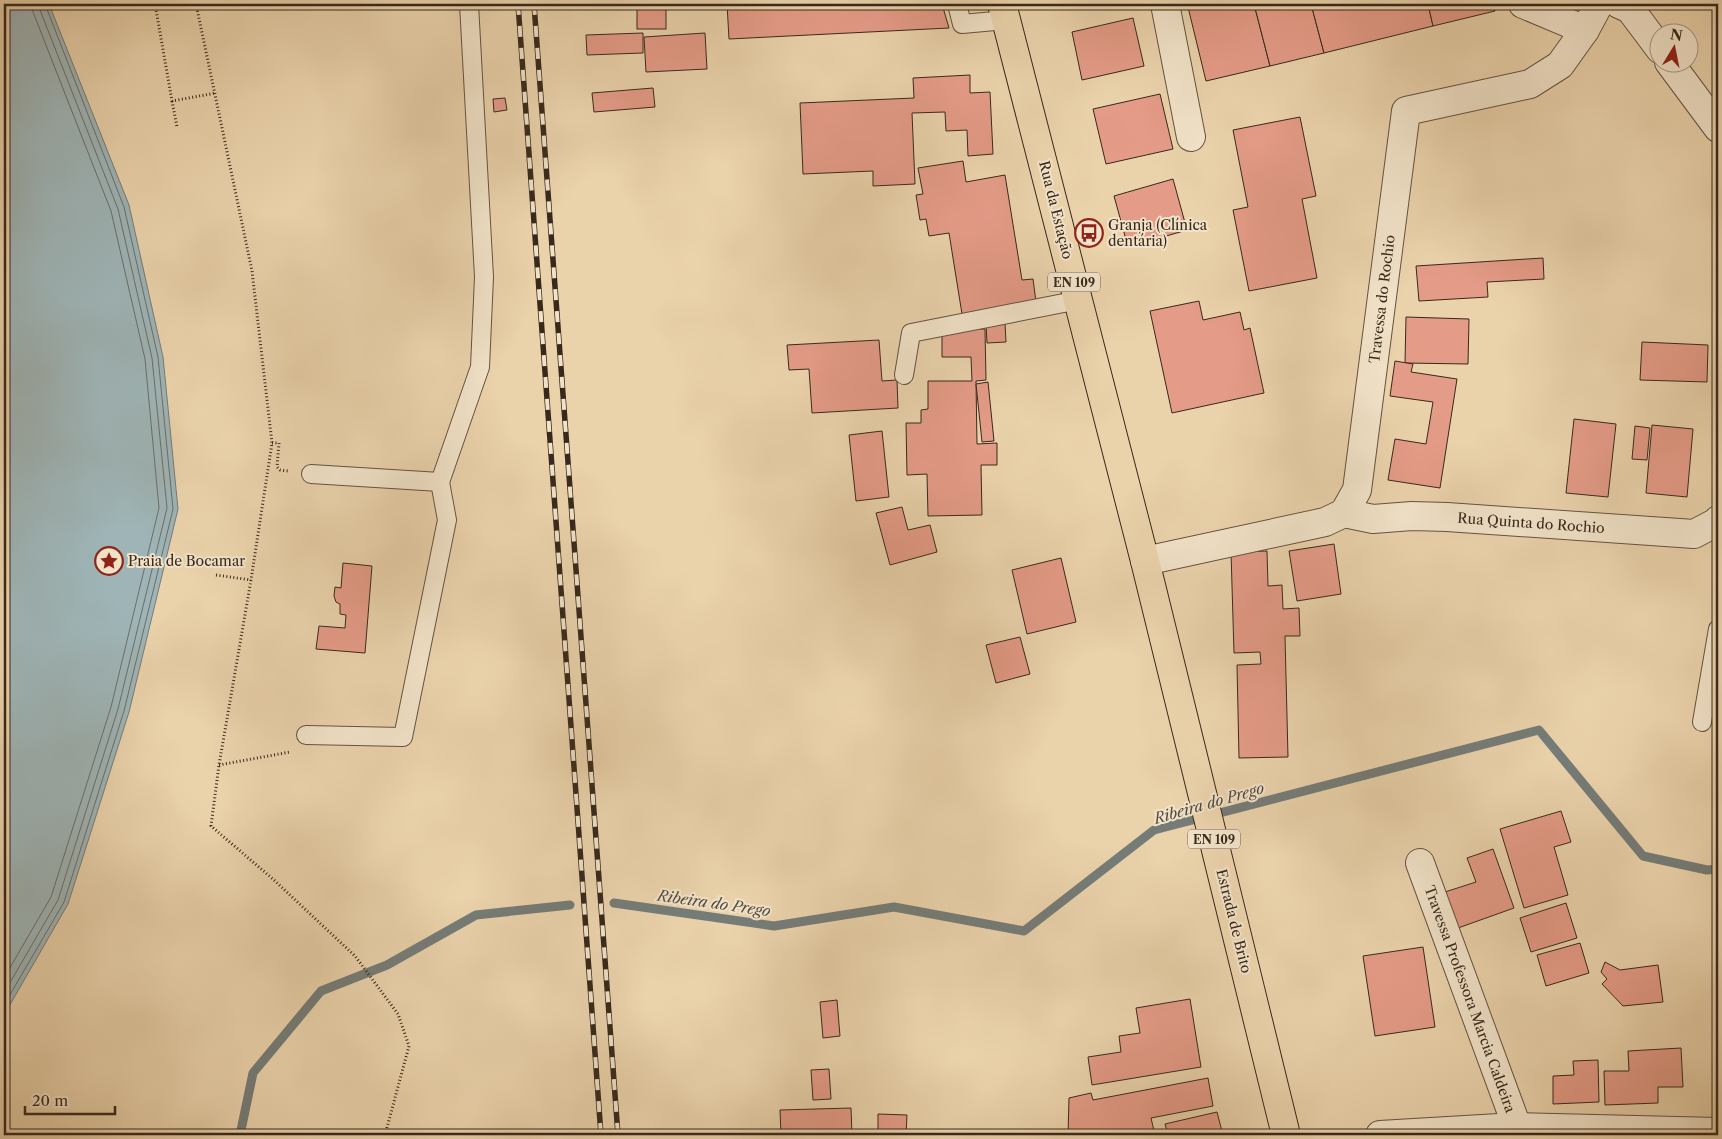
<svg xmlns="http://www.w3.org/2000/svg" width="1722" height="1139" font-family="'Libre Caslon Text',serif">
  <style>
    .water { fill: #9eb4b6; stroke: #757c78 }
    .lines { fill: none; stroke-linecap: round; stroke-linejoin: round }
    .shore { stroke: #6b6e69; stroke-width: 1 }
    .stream { stroke: #757c78; stroke-width: 9 }
    .building { fill: #e49b87; stroke: #38291c }
    .lane-casing { stroke: #645340; stroke-width: 20 }
    .street-casing { stroke: #645340; stroke-width: 30 }
    .primary-casing { stroke: #38291c; stroke-width: 30 }
    .path { stroke: #38291c; stroke-width: 3; stroke-dasharray: 1 2.5; stroke-linecap: butt }
    .lane { stroke: #f1e2c8; stroke-width: 18 }
    .street { stroke: #f1e2c8; stroke-width: 28 }
    .primary { stroke: #ead2ab; stroke-width: 28 }
    .rail-casing { stroke: #38291c; stroke-width: 5.5 }
    .rail { stroke: #f1e2c8; stroke-width: 4; stroke-dasharray: 11; stroke-linecap: butt }
    .labels { text-anchor: middle; dominant-baseline: central; stroke-width: 4; stroke-linejoin: round; paint-order: stroke }
    .shield { fill: #f1e2c8; stroke: #706050; stroke-width: 1 }
    .shield-label { font-size: 12px; font-weight: bold; fill: #38291c }
    .street-label { font-size: 14px; fill: #38291c; stroke: #f1e2c8 }
    .poi-label { font-size: 14px; fill: #38291c; stroke: #f1e2c8; text-anchor: start }
    .water-label { font-size: 15px; font-style: italic; fill: #524c42; stroke: #f1e2c8 }
  </style>
  <rect width="100%" height="100%" fill="#ead2ab"/>
  <filter id="stains"><feTurbulence type="fractalNoise" baseFrequency=".004" numOctaves="4"/><feColorMatrix values="0 0 0 0 .2 0 0 0 0 .09 0 0 0 0 .02 0 0 0 .5 -.17"/></filter>
  <radialGradient id="worn" r=".72"><stop offset=".6" stop-color="#630" stop-opacity="0"/><stop offset="1" stop-color="#630" stop-opacity=".3"/></radialGradient>
  <!-- water -->
  <path class="water" d="M4,4H49L129,205L163,357L178,509L129,712L68,904L4,1015Z"/>
  <g class="lines">
    <!-- shore -->
    <g class="shore">
      <path d="M4,978L51,897L111,707L159,508L145,359L111,211L33,12L31,4"/>
      <path d="M4,993L58,900L118,709L167,508L152,358L118,209L40,10L39,4"/>
      <path d="M4,1005L64,902L124,711L173,509L158,357L124,207L45,4"/>
    </g>
    <!-- stream -->
    <g class="stream">
      <path d="M614,903L774,926L894,907L1024,931L1154,830L1539,730L1643,856L1707,870L1718,869"/>
      <path d="M240,1135L253,1073L321,991L387,965L476,915L570,905"/>
    </g>
  </g>
  <!-- building -->
  <g class="building">
    <rect x="637" y="4" width="29" height="25"/>
    <path d="M727,4H942L949,28L729,39Z"/>
    <path d="M1202,4H1254L1270,66L1206,81L1188,7Z"/>
    <path d="M1254,4H1311L1324,53L1270,66Z"/>
    <path d="M1311,4H1428L1433,26L1324,53Z"/>
    <path d="M1428,4H1493L1495,11L1433,26Z"/>
    <path d="M1133,18L1144,66L1082,80L1072,32Z"/>
    <path d="M643,33V53L587,55L586,35Z"/>
    <path d="M705,33L707,69L646,72L644,37Z"/>
    <path d="M970,75V93L990,92L993,154L968,156L967,130L946,131L945,112L912,113L915,184L873,186V171L803,174L800,103L914,98L913,78Z"/>
    <path d="M653,88L655,107L594,112L592,93Z"/>
    <path d="M1160,94L1173,149L1106,164L1093,109Z"/>
    <path d="M505,98L507,110L494,112L493,99Z"/>
    <path d="M1300,117L1316,196L1302,199L1317,278L1249,291L1233,210L1248,207L1233,130Z"/>
    <path d="M963,161L966,182L1005,175L1022,280L1033,279L1036,302L962,314L949,233L929,236L926,219L920,220L916,195L923,194L918,168Z"/>
    <path d="M1173,179L1187,230L1128,247L1114,196Z"/>
    <path d="M1543,258L1544,279L1487,282L1488,297L1419,301L1416,266Z"/>
    <path d="M1199,301L1203,320L1240,312L1244,330L1250,328L1264,393L1172,413L1150,311Z"/>
    <path d="M1406,317L1469,319L1468,364L1405,363Z"/>
    <path d="M1005,323L1006,342L987,343L986,324Z"/>
    <path d="M942,329H985L986,380L976,381L977,444L997,443V465H981L982,515L928,516L927,474L907,475L906,423H921V410L928,409V381H972L971,357H942Z"/>
    <path d="M879,340L882,381L897,380L898,408L812,413L809,369L789,370L787,345Z"/>
    <path d="M1642,342L1708,345L1707,382L1640,380Z"/>
    <path d="M1395,361L1413,364L1411,372L1457,379L1440,488L1388,480L1395,439L1426,444L1433,402L1390,396Z"/>
    <path d="M988,382L994,441L982,442L976,384Z"/>
    <path d="M1574,419L1616,424L1608,497L1566,493Z"/>
    <path d="M1652,425L1693,429L1687,497L1646,493Z"/>
    <path d="M1635,426L1650,428L1647,460L1632,459Z"/>
    <path d="M882,431L889,497L856,501L849,435Z"/>
    <path d="M902,507L908,530L930,525L937,552L890,565L876,513Z"/>
    <path d="M1334,544L1341,594L1297,601L1289,551Z"/>
    <path d="M1267,551L1268,586L1282,585L1283,609L1299,608L1300,636H1285L1288,757L1239,758L1237,665L1261,664L1260,652L1234,653L1231,552Z"/>
    <path d="M1061,558L1076,622L1027,634L1012,570Z"/>
    <path d="M343,563L372,566L365,653L316,649L319,626L345,628L346,615L340,614V604L336,602L334,596L335,587L341,588Z"/>
    <path d="M1020,637L1030,674L996,683L986,645Z"/>
    <path d="M1561,811L1571,842L1554,847L1568,895L1524,908L1500,829Z"/>
    <path d="M1493,849L1514,908L1458,928L1445,892L1476,882L1467,858Z"/>
    <path d="M1566,903L1577,938L1531,952L1520,918Z"/>
    <path d="M1580,943L1589,973L1546,986L1537,955Z"/>
    <path d="M1423,947L1435,1027L1375,1036L1363,956Z"/>
    <path d="M1605,962L1620,970L1658,965L1663,1002L1623,1006L1602,984L1607,979L1601,972Z"/>
    <path d="M1190,999L1201,1067L1092,1085L1088,1057L1121,1052L1119,1036L1140,1033L1136,1008Z"/>
    <path d="M837,1000L840,1036L823,1038L820,1002Z"/>
    <path d="M1681,1048L1683,1087H1658V1103L1605,1105L1604,1071H1629L1628,1051Z"/>
    <path d="M1598,1060L1599,1102L1553,1104V1076L1574,1075L1573,1061Z"/>
    <path d="M829,1069L831,1099L813,1100L811,1070Z"/>
    <path d="M1208,1078L1213,1106L1151,1118L1155,1135H1068L1069,1098L1091,1093L1093,1100Z"/>
    <path d="M851,1108L852,1135H781L780,1110Z"/>
    <path d="M1217,1112L1223,1135H1168L1165,1124Z"/>
    <path d="M878,1114L907,1115L906,1135H878Z"/>
  </g>
  <g class="lines">
    <defs>
      <g id="lane">
        <path d="M957,4L962,24L1006,20"/>
        <path d="M904,375L911,333L1079,300"/>
        <path d="M311,474L440,482L480,367L484,277L469,4"/>
        <path d="M1702,722L1718,629"/>
        <path d="M306,735L403,737L447,520L440,482"/>
      </g>
      <g id="street">
        <path d="M1165,4L1191,137"/>
        <path d="M1523,4L1585,30"/>
        <path d="M1619,4L1630,9L1660,49"/>
        <path d="M1669,62L1718,128"/>
        <path d="M1344,513L1373,519L1412,516L1447,517L1694,534L1717,522L1718,520"/>
        <path d="M1145,561L1325,522L1344,513L1357,490L1406,111L1530,84L1560,65L1585,30L1599,4"/>
        <path d="M1420,863L1520,1135"/>
        <path d="M1380,1135L1516,1127L1718,1132"/>
      </g>
      <path id="primary" d="M1002,4L1145,561L1286,1135"/>
    </defs>
    <!-- lane casing -->
    <use href="#lane" class="lane-casing"/>
    <!-- street casing -->
    <use href="#street" class="street-casing"/>
    <!-- primary casing -->
    <use href="#primary" class="primary-casing"/>
    <!-- path -->
    <g class="path">
      <path d="M155,4L172,101L216,93"/>
      <path d="M196,4L252,271L272,443L251,580L219,765L211,826L274,880L355,956L398,1014L409,1046L385,1135"/>
      <path d="M172,101L177,127"/>
      <path d="M272,443H279L277,467L280,470L288,471"/>
      <path d="M216,575L251,580"/>
      <path d="M219,765L290,752"/>
    </g>
    <!-- lane -->
    <use href="#lane" class="lane"/>
    <!-- street -->
    <use href="#street" class="street"/>
    <!-- primary -->
    <use href="#primary" class="primary"/>
    <defs>
      <g id="rail">
        <path d="M518,4L601,1135"/>
        <path d="M534,4L618,1135"/>
      </g>
    </defs>
    <!-- rail casing -->
    <use href="#rail" class="rail-casing"/>
    <!-- rail -->
    <use href="#rail" class="rail"/>
  </g>
  <!-- icons -->
  <defs>
    <symbol id="bus-ring" viewBox="-11 -11 22 22"><circle r="9.5" fill="#f1e2c8" stroke="#8f2418" stroke-width="1.5"/><path d="M-5-6H5V4H4V6H2V4H-2V6H-4V4H-5ZM-3.5-4V0h7V-4ZM-3.5 1.2v1.5H-2V1.2ZM2 1.2v1.5H3.5V1.2Z" fill="#8f2418"/></symbol>
    <symbol id="sight-ring" viewBox="-11 -11 22 22"><circle r="9.5" fill="#f1e2c8" stroke="#8f2418" stroke-width="1.5"/><path d="M0-6L1.8-2.2L6-1.7L2.9 1.2L3.7 5.4L0 3.3L-3.7 5.4L-2.9 1.2L-6-1.7L-1.8-2.2Z" fill="#8f2418"/></symbol>
  </defs>
  <g fill-rule="evenodd">
    <use href="#bus-ring" x="1073" y="217" width="32" height="32"/>
    <use href="#sight-ring" x="93" y="545" width="32" height="32"/>
  </g>
  <g class="labels">
    <!-- shield labels -->
    <g class="shield">
      <rect x="1048" y="272.5" width="52" height="19" rx="4"/>
      <rect x="1188" y="829.5" width="52" height="19" rx="4"/>
    </g>
    <g class="shield-label">
      <text x="1074" y="282">EN 109</text>
      <text x="1214" y="839">EN 109</text>
    </g>
    <!-- street labels -->
    <g class="street-label">
      <text transform="translate(1056 210) rotate(76)">Rua da Estação</text>
      <text transform="translate(1382 299) rotate(-83)">Travessa do Rochio</text>
      <text transform="translate(1531 523) rotate(4)">Rua Quinta do Rochio</text>
      <text transform="translate(1234 921) rotate(76)">Estrada de Brito</text>
      <text transform="translate(1470 999) rotate(70)">Travessa Professora Marcia Caldeira</text>
    </g>
    <!-- poi labels -->
    <g class="poi-label">
      <text x="1108" y="225">Granja (Clínica<tspan x="1108" dy="16">dentária)</tspan></text>
      <text x="128" y="561">Praia de Bocamar</text>
    </g>
    <!-- water labels -->
    <g class="water-label">
      <text transform="translate(1209 803) rotate(-16)">Ribeira do Prego</text>
      <text transform="translate(714 903) rotate(8)">Ribeira do Prego</text>
    </g>
  </g>
  <!-- margin -->
  <rect width="1722" height="1139" fill="none" stroke="#ead2ab" stroke-width="20"/>
  <rect x="5" y="5" width="1712" height="1129" fill="none" stroke="#38291c" stroke-width="2.5"/>
  <rect x="10" y="10" width="1702" height="1119" fill="none" stroke="#38291c"/>
  <!-- north arrow -->
  <g transform="translate(1674 48) rotate(10)"><circle r="24" fill="#f1e2c8" stroke="#a79883"/>
  <path d="M0-4L9 19L0 12L-9 19Z" fill="#8f2418"/>
  <text y="-8" font-size="14" font-weight="bold" text-anchor="middle" fill="#38291c">N</text>
  </g>
  <!-- scale -->
  <path d="M25 1106v8h90v-8" fill="none" stroke="#38291c" stroke-width="2.5"/>
  <text x="32" y="1106" font-size="15" fill="#38291c" stroke="#f1e2c8" stroke-width="4" paint-order="stroke">20 m</text>
  <rect width="100%" height="100%" filter="url(#stains)"/>
  <rect width="100%" height="100%" fill="url(#worn)"/>
</svg>
